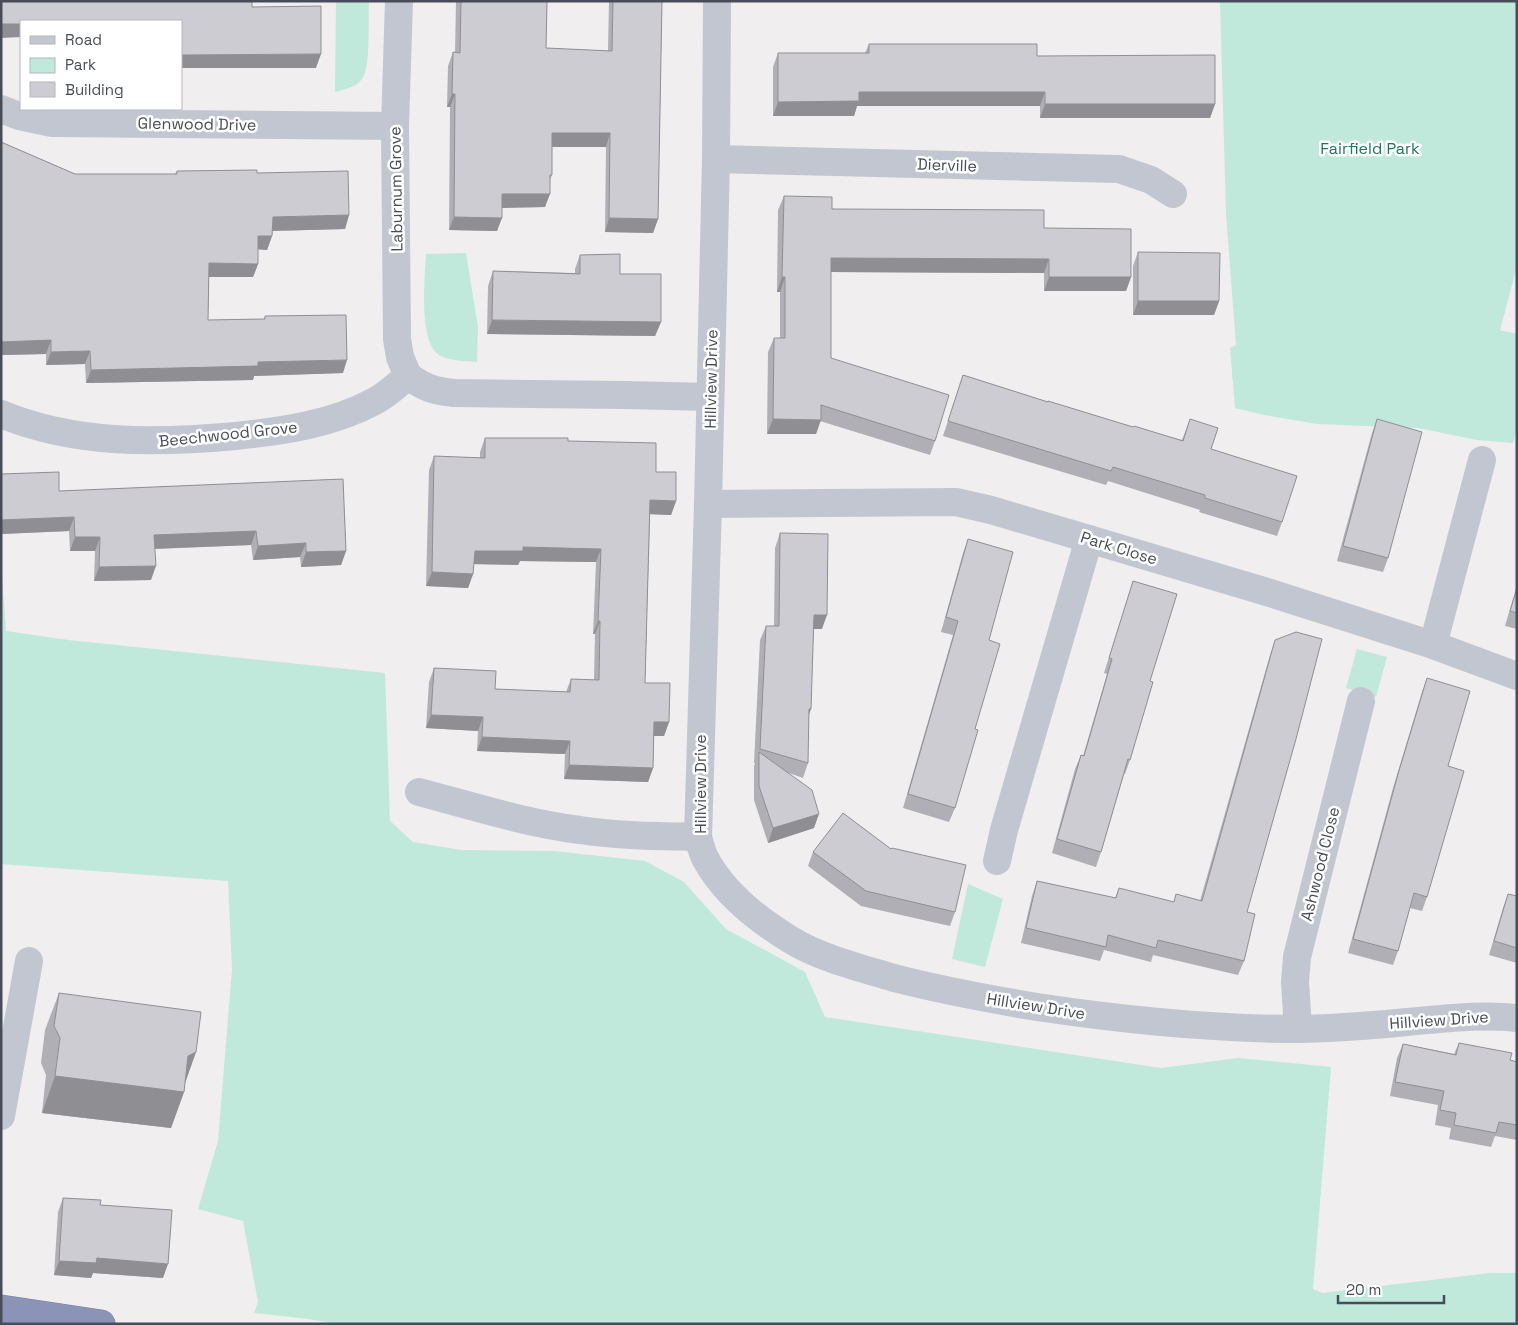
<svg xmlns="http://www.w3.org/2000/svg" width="1518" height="1325" font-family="'Space Grotesk',sans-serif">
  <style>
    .green { fill: #c0e9db }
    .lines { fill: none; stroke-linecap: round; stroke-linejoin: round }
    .highway-casing { stroke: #767fa3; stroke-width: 29 }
    .street { stroke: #c2c6d1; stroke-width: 28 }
    .highway { stroke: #8b94b7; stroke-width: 28 }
    .wall { fill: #afafb5 }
    .shaded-wall { fill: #8f8f93 }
    .building { fill: #ccccd2; stroke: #8f8f93 }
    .labels { text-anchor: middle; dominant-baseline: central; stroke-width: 5; stroke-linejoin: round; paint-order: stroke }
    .street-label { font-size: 16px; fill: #484c59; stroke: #fff }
    .park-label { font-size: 16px; fill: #21725f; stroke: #fff }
  </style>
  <rect width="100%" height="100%" fill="#f0eeee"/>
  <!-- green -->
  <g class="green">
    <path d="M336,1H369C368,18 371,68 362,79C355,88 345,89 335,92Z"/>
    <path d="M1220,1H1517V266L1500,330L1517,334V428L1513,443L1477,440L1418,428L1317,424L1264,415L1235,408L1230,348L1236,345L1226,214Z"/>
    <path d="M466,253L478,327L477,362C465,361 449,361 439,355C418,341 425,277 426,254Z"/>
    <path d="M1,562L6,631L68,640L385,673L390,821L413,842L461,850L554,851L645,861L684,882L726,929L805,972L825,1017L1161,1068L1238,1058L1331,1067L1313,1289L1322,1293L1490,1273H1517V1324H336L309,1319L254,1313L258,1302L243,1221L198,1209L218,1141L232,969L228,881L1,864Z"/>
    <path d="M1357,649L1387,657L1376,697L1346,688Z"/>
    <path d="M968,884L1003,899L985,967L952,959Z"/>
  </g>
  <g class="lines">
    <defs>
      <path id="highway" d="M1,1309L101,1324"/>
    </defs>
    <!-- highway casing -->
    <use href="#highway" class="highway-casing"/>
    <!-- street -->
    <g class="street">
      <path d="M399,1L395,126L397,339L400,357L408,376"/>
      <path d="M717,1L716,159L708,504L698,837C700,844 702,852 705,858C723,892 758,920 791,940C820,958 861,968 894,978C941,990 989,999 1037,1007C1124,1020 1213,1029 1301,1029C1336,1028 1371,1026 1407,1022C1444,1019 1480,1014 1517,1018"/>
      <path d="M1,109L19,116L52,123L395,126"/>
      <path d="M716,159L1119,169L1151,180L1173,194"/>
      <path d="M408,376C425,388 434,391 454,393L625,395L710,397"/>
      <path d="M1,414C76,445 157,443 236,436C283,431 333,424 375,401C387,395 398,384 408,376"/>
      <path d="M708,504L956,502L991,510L1267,592L1433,645L1517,676"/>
      <path d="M1433,645L1482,460"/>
      <path d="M419,792C472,806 525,823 580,830C619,836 659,836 698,837"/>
      <path d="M997,861L1004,830L1089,539"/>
      <path d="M1298,1029L1295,982L1297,957L1361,701"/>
      <path d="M1,1116L29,961"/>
    </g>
    <!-- highway -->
    <use href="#highway" class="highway"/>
  </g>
  <!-- wall -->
  <g class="wall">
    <path d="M456,1H547L546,48L608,51L609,1H662L658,219L653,233L605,232L606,147H552V175L550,180L545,207L502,208L497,231L449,230L450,107H447L448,66L453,52L455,53Z"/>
    <path d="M869,44L1037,56L1215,104L1210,118H1040V106H857L854,116H773V67L778,53H865Z"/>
    <path d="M1,142L75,174H175L177,171L257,173L349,215L345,229L272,231V236L267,250L258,249V264L253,277H209L208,320L264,319L265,316L343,373L254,376L253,380L86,383L85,364L46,365V354L1,355Z"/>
    <path d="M784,196L832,209L1044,228L1131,277L1126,291H1044V273L831,272V358L935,441L930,455L820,421L816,434H767L768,352L774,338H780V292H777L778,210Z"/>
    <path d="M1138,252L1219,301L1214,315H1133V266Z"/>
    <path d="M580,255L620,274L661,322L655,336L487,334L488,286L493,271L575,273V269Z"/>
    <path d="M963,375L1048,402L1133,427L1182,440L1190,419L1211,449L1282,522L1277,536L1199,512L1200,510L1108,481L1106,485L943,436Z"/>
    <path d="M1377,419L1388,558L1383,572L1337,561L1372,433Z"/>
    <path d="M485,438L568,441L656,472L676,501L671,515L650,514L645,683L669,722L664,736H654L653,768L648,782L564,779L565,754L477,751L478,731L426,728L429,682L434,668L495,689L566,692L571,679L594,680L595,634H593L596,562L520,561L518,565L474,564L473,574L468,588L426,586L429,470L434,456L480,458V452Z"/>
    <path d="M1,474L59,491L343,479L346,551L341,565L301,567L300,557L253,560L251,545L155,549L151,580L94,581L95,551H70L69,531L1,534Z"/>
    <path d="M780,533L822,629H814L808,717V763L803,778L789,773L814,828L768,843L754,800V766L755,763H754L760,640L766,626H774L775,548Z"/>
    <path d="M968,539L989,640L975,729L955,808L949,822L903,808L953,635L941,632L963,553Z"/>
    <path d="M1133,581L1150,681L1130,760L1125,774H1124L1101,852L1096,867L1052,853L1075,769L1081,755L1083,756L1107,674L1104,673Z"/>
    <path d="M1517,585V629L1505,626Z"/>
    <path d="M1275,640L1247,912L1244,961L1238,975L1153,955L1151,962L1104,950L1100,961L1021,943L1032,896L1037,881L1115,898L1119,888L1174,902L1176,894L1200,901L1270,655Z"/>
    <path d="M1427,678L1448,766L1427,897L1422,911L1410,908L1398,951L1393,965L1348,953L1393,788L1422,692Z"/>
    <path d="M813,852L955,912L950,926L861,906L808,866Z"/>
    <path d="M1508,894L1517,896V963L1489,955L1503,908Z"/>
    <path d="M59,993L196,1052L185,1082L184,1092L171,1128L42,1113L46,1075L41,1063L45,1030Z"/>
    <path d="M1459,1043L1517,1062V1140L1495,1136L1491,1147L1449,1139L1451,1128L1435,1125L1438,1105L1390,1096L1397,1058L1403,1044L1454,1054Z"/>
    <path d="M63,1198L100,1205L163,1278L93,1273L91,1278L54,1275L58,1212Z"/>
  </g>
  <!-- shaded-wall -->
  <g class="shaded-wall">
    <path d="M1,24H21V37L1,38Z"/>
    <path d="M321,54L316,68H181V55Z"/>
    <path d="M859,92H1045L1040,106H857L854,116H773L778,102Z"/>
    <path d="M452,94H455L450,107H447Z"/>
    <path d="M1045,104H1215L1210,118H1040Z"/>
    <path d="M552,133H610L606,147H548Z"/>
    <path d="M502,194H550L545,207L497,208Z"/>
    <path d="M349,215L345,229L268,231L273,217Z"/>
    <path d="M454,217L502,218L497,231L449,230Z"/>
    <path d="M609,218L658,219L653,233L605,232Z"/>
    <path d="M258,236H272L267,250L254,249Z"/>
    <path d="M831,258L1049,259L1044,273L826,272Z"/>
    <path d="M209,263L258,264L253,277H204Z"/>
    <path d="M782,277H785L780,292H777Z"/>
    <path d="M1049,277H1131L1126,291H1044Z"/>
    <path d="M1138,301H1219L1214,315H1133Z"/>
    <path d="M492,320L661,322L655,336L487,334Z"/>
    <path d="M51,340L46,354L1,355V342Z"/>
    <path d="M90,351L85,364L46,365L51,352Z"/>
    <path d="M347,360L343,373L254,376L253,380L86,383L91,370L258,362Z"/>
    <path d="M773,419L821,420L816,434H767Z"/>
    <path d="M650,500L676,501L671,515L645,514Z"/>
    <path d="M74,517L69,531L1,534V520Z"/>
    <path d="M256,531L251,545L149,549L154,535Z"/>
    <path d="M75,537H100L95,551H70Z"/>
    <path d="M306,543L300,557L253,560L258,546Z"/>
    <path d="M523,547L601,549L596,562L520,561L518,565L469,564L475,551Z"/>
    <path d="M346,551L341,565L301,567L306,552Z"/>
    <path d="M156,566L151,580L94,581L99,567Z"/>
    <path d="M432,572L473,574L468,588L426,586Z"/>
    <path d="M814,615H827L822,629H809Z"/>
    <path d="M598,621H600L595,634H593Z"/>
    <path d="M809,709H811L806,723Z"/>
    <path d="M431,715L483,717L478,731L426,728Z"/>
    <path d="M654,722H669L664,736H649Z"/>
    <path d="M482,737L570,741L565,754L477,751Z"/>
    <path d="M569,765L653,768L648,782L564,779Z"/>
    <path d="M819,814L814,828L768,843L773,828Z"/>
    <path d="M196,1052L183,1089L184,1092L171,1128L42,1113L55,1076L188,1056Z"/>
    <path d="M97,1258L168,1264L163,1278L93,1273L91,1278L54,1275L59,1261Z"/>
  </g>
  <!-- building -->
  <g class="building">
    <path d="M1,1H252V7L321,6V54L181,55V21H21V24H1Z"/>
    <path d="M461,1H547L546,48L612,51L613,1H662L658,219L609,218L610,133H552V175H550V194H502V218L454,217L455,94H452L453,52L460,53Z"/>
    <path d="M869,44H1037V56L1215,55V104H1045V92H859V101L778,102V53H869Z"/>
    <path d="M1,142L75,174H177V171L257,170V173L348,171L349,215L273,217L272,236H258V264L209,263L208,320L265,319V316L346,315L347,360L258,362V366L91,370L90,351L51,352V340L1,342Z"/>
    <path d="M784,196L832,197V209L1044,210V228L1131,229V277H1049V259L831,258V358L949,395L935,441L821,405V420L773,419L774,338H785V277H782Z"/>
    <path d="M1138,252L1220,253L1219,301H1138Z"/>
    <path d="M620,254V274H661V322L492,320L493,271L580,274V255Z"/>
    <path d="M963,375L1048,402V401L1133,427L1134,426L1183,441L1190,419L1218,428L1211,449L1297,476L1282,522L1205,498V495L1113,467L1111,471L948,421Z"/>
    <path d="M1377,419L1422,432L1388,558L1343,546Z"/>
    <path d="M485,438H568V441L656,443V472H676V501L650,500L645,683H670L669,722H654L653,768L569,765L570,741L482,737L483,717L431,715L434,668L496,671L495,689L570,692L571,679L599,680L600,621H598L601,549L523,547V551H475L473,574L432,572L434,456L485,458Z"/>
    <path d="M59,472V491L343,479L346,551L306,552V543L258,546L256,531L154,535L156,566L99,567L100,537H75L74,517L1,520V474Z"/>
    <path d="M780,533L828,534L827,615H814L811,709H809L808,763L760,749L766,626H779Z"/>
    <path d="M968,539L1013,552L989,640L1000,644L975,729L978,730L955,808L908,794L958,621L946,617Z"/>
    <path d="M1133,581L1177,594L1150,681L1153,682L1130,760L1128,759L1101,852L1057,839L1081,755L1084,756L1112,659L1109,658Z"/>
    <path d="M1517,588V613L1510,611Z"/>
    <path d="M1296,632L1322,639L1296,739L1247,912L1255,914L1244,961L1158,940L1156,948L1108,935L1106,947L1026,928L1037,881L1116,898L1119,888L1174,902L1176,894L1202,901L1275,640Z"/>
    <path d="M1427,678L1470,691L1448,766L1464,771L1427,897L1414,893L1398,951L1353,939L1398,774Z"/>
    <path d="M759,752L812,790L819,814L773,828L759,786Z"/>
    <path d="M843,813L891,849L892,848L966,865L955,912L866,891L813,852Z"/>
    <path d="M1508,894L1517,896V948L1494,941Z"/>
    <path d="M59,993L201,1012L196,1052L188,1056L184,1092L55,1076L60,1038L54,1026Z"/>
    <path d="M1459,1043L1512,1053L1510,1060L1517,1062V1125L1499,1122L1496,1133L1454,1125L1456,1113L1440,1110L1444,1091L1395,1082L1403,1044L1456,1055Z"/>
    <path d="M63,1198L101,1200L100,1205L172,1210L168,1264L97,1258L96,1263L59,1261Z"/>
  </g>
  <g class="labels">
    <!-- street labels -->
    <g class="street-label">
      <text transform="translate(197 124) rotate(1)">Glenwood Drive</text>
      <text transform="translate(947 165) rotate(2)">Dierville</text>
      <text transform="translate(396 189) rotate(-91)">Laburnum Grove</text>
      <text transform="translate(711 379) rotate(-89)">Hillview Drive</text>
      <text transform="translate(228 434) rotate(-6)">Beechwood Grove</text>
      <text transform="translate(1119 548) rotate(17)">Park Close</text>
      <text transform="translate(700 784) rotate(-90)">Hillview Drive</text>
      <text transform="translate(1320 864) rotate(-76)">Ashwood Close</text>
      <text transform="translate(1036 1006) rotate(9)">Hillview Drive</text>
      <text transform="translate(1439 1020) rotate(-4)">Hillview Drive</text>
    </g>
    <!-- park labels -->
    <g class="park-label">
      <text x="1370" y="148">Fairfield Park</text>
    </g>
  </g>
  <!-- border -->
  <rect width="1518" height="1325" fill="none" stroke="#484c59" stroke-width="5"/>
  <!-- legend -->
  <rect x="20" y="20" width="162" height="90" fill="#ffffff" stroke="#b6b7bd"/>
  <rect x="30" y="36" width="25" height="8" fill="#c2c6d1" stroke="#b6b7bd"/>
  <text x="65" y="45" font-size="15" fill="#484c59">Road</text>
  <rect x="30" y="58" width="25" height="15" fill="#c0e9db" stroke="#b6b7bd"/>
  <text x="65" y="70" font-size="15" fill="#484c59">Park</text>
  <rect x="30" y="82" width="25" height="15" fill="#ccccd2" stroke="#b6b7bd"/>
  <text x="65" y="95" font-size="15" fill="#484c59">Building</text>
  <!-- scale -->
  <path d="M1338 1295v8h106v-8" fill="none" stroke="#484c59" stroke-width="2.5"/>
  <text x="1346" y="1295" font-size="15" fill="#484c59" stroke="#ffffff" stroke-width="4" paint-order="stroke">20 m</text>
</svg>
